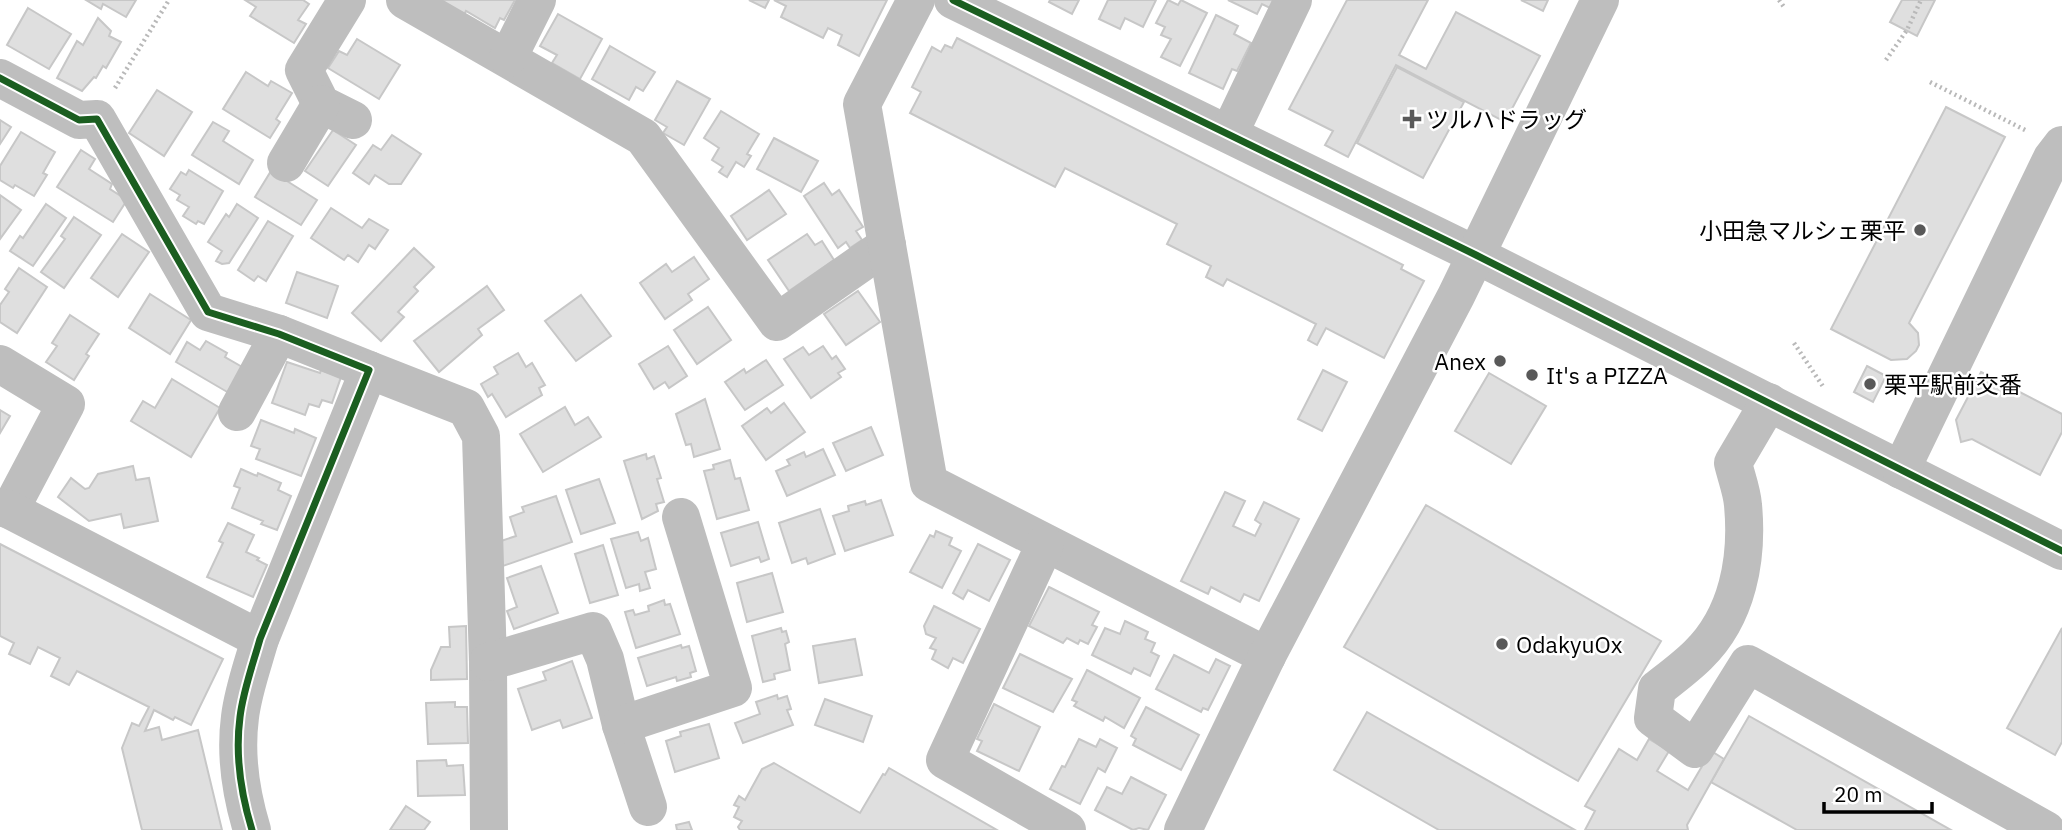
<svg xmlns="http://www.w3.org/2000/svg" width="2062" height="830" font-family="'IBM Plex Sans','Noto Sans JP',sans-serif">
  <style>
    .building { fill: #dfdfdf; stroke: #c7c7c7; stroke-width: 2 }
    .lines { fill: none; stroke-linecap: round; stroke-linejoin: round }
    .path { stroke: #b9b9b9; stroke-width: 4.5; stroke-dasharray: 2 3.5; stroke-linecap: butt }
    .minor { stroke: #bebebe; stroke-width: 38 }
    .cycleway-casing { stroke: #fff; stroke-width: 11 }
    .cycleway { stroke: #1b5e20; stroke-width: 7 }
    .poi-dot { fill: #595959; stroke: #fff; stroke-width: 2.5 }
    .labels { text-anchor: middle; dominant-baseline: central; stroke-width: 5; stroke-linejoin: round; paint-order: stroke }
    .poi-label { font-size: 23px; fill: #000; stroke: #fff; text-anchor: start }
  </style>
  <rect width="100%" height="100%" fill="#fff"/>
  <!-- building -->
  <g class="building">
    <path d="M86,0H136L126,17L103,4L101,9Z"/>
    <path d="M245,0H303L309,4L298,20L306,24L294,43L250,16L256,7Z"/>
    <path d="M444,0H515L504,20L500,18L495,28L466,11L464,15L442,3Z"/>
    <path d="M749,0H769L765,8Z"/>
    <path d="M774,0H887L859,56L838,45L842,35L828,28L823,38L781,17L786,6Z"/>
    <path d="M1050,0H1079L1072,14L1049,2Z"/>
    <path d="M1108,0H1156L1143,27L1125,18L1120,29L1099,19Z"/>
    <path d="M1168,0L1178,5L1181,0L1207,13L1180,66L1161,57L1171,39L1161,35L1165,27L1156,23Z"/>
    <path d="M1228,0H1274L1270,8L1262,4L1257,14Z"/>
    <path d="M1347,0H1428L1399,55L1426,69L1456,12L1540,56L1505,122L1396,65L1348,157L1325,145L1333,131L1289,109Z"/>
    <path d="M1521,0H1548L1543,11Z"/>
    <path d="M1902,0H1935L1917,36L1890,22Z"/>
    <path d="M28,8L71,34L49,69L7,45Z"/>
    <path d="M558,14L602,39L580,79L552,63L557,55L540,46Z"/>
    <path d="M1216,15L1238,26L1234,34L1251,43L1237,71L1232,69L1223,89L1189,73Z"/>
    <path d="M98,18L111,31L109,36L121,42L106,68L103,66L96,78L94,77L82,91L57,78L77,41L83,45Z"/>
    <path d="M957,38L1403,265L1401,269L1424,281L1384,358L1326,328L1317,345L1308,340L1316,324L1227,279L1223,286L1206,277L1211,266L1167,244L1177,224L1065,168L1055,187L910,113L921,92L912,87L932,47L941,52L945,45L952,48Z"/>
    <path d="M357,39L400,65L379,99L328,68L339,51L347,55Z"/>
    <path d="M610,46L655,72L643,91L636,87L629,100L592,79Z"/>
    <path d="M1397,67L1464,102L1423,178L1357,143Z"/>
    <path d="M246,72L268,86L271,81L292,93L276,119L280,122L270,138L223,109Z"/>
    <path d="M677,81L710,99L684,145L663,133L667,127L655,120Z"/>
    <path d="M157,90L192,112L164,156L129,133Z"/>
    <path d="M1946,107L2005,137L1909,323L1918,333L1919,345L1916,351L1907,359L1891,360L1831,329Z"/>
    <path d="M721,111L759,134L747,154L751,156L744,167L736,162L727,177L719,172L723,167L712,160L719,148L704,138Z"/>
    <path d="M0,120L11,127L0,144Z"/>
    <path d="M213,122L229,131L223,141L253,160L239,184L192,155Z"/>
    <path d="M333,130L356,145L328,186L305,171Z"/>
    <path d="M21,132L55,152L43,173L47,175L34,196L15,185L13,188L0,180V166Z"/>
    <path d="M392,135L421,154L401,184H389L375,175L369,184L353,173L373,145L381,150Z"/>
    <path d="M774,138L818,161L801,192L757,169Z"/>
    <path d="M81,150L95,159L89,169L112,184L110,189L127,200L113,222L57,187Z"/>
    <path d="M189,170L223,191L204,224L198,221L196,224L183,216L189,207L177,200L180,195L170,189L181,172L186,175Z"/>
    <path d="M271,171L317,200L301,225L255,197Z"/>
    <path d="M824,183L832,195L839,190L863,227L856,231L862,240L850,248L846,242L838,248L804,196Z"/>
    <path d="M769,190L786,214L747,240L731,216Z"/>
    <path d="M0,195L21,210L0,239Z"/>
    <path d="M46,204L66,218L33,266L10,251L20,236L23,238Z"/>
    <path d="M237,204L258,218L229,263L222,264L216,261L222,251L208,242L226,214L229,217Z"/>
    <path d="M331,208L362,228L369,219L388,230L375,249L369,245L358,262L348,255L344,260L311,238Z"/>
    <path d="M74,217L101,235L64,288L41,272L65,239L61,236Z"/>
    <path d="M268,221L293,236L266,281L258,276L254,281L238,270Z"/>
    <path d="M122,234L149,252L118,297L91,278Z"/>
    <path d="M807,234L815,245L822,241L834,260L789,291L768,260Z"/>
    <path d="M414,248L434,267L414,287L418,291L398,312L404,317L381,341L352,313Z"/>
    <path d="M694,257L709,279L688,294L692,300L665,319L640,283L666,264L672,272Z"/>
    <path d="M19,268L47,287L17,333L0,322V305L9,292L5,289Z"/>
    <path d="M297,272L338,286L327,318L286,303Z"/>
    <path d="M487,286L504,310L478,329L482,335L439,372L414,341Z"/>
    <path d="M858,291L880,322L846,345L824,314Z"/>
    <path d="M150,294L191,320L170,354L129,328Z"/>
    <path d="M581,295L611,336L576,361L545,321Z"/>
    <path d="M708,307L731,340L697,364L674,330Z"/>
    <path d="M70,315L99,334L86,354L89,356L74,380L46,362L57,346L52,343Z"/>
    <path d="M206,341L227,353L225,357L244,368L229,393L176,362L187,342L200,350Z"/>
    <path d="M668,346L687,376L669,388L665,382L654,389L639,364Z"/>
    <path d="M823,346L832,359L836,356L845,369L838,373L841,377L811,398L784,359L803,347L809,355Z"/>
    <path d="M518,353L526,367L532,363L545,385L539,388L542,395L506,417L492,394L488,397L481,384L498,374L494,367Z"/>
    <path d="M766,360L783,385L745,410L725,382L744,369L746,373Z"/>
    <path d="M287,362L320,373L321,370L341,377L332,403L322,400L319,407L309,404L305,415L272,403Z"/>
    <path d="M1867,366L1886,376L1873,402L1854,392Z"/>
    <path d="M1323,370L1347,382L1322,431L1298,419Z"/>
    <path d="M1981,372L2062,414V432L2040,475L1972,439L1961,442L1956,420Z"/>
    <path d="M1489,373L1546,406L1511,464L1455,431Z"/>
    <path d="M172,379L220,408L191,457L131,421L143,401L155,408Z"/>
    <path d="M705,399L720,449L694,457L691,444L686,445L676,414Z"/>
    <path d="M784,403L805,432L766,460L742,426L767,408L771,413Z"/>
    <path d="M565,407L575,425L588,417L601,437L543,472L520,434Z"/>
    <path d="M0,410L10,416L0,433Z"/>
    <path d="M261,420L294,433L295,429L316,438L301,476L256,459L260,449L251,446Z"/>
    <path d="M871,427L883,455L846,471L833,443Z"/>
    <path d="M823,449L835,475L787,496L776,471L790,465L787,460L804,452L806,457Z"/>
    <path d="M646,454L647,459L654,456L661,478L657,479L664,502L656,504L658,511L642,519L624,461Z"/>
    <path d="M730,460L735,479L740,478L749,510L717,519L704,471L714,469L713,465Z"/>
    <path d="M133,466L136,480L149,478L158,521L124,528L121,514L89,521L58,497L71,478L85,489L89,488L98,474Z"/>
    <path d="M241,469L257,476L258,473L281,483L278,490L291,496L277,530L261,524L263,521L232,508L240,488L234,486Z"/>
    <path d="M599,479L615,523L581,534L566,490Z"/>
    <path d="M1225,492L1245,501L1233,526L1255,536L1261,524L1255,520L1264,502L1299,519L1259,601L1244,594L1240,602L1211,587L1208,594L1181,581Z"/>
    <path d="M556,496L572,542L500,567L498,542L516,536L510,517L524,512L522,507Z"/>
    <path d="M881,500L893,535L845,551L833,516L849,511L848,506L865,501L866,505Z"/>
    <path d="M1426,505L1661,641L1578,781L1344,647Z"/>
    <path d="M820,509L835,554L808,564L806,558L792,563L779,523Z"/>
    <path d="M758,522L769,559L761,562L759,557L731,566L721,533Z"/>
    <path d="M228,523L254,535L246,552L259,558L257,560L267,565L253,597L207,577L223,543L219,541Z"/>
    <path d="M936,531L952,538L949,545L961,551L942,588L910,572L930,535L934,537Z"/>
    <path d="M638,532L641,541L648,538L656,569L645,572L650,588L640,591L639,584L626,588L611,539Z"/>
    <path d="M0,544L223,659L191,725L175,717L173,720L154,710L145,731L159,727L162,740L198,730L222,830H142L122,748L132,723L139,726L149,707L77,671L69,685L51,676L60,658L38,647L30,664L9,654L14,643L0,636Z"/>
    <path d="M978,544L1010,560L989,601L968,590L963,599L953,593Z"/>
    <path d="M603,545L618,595L590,603L575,554Z"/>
    <path d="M541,566L558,613L514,629L507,611L517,607L507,578Z"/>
    <path d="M772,573L783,612L747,622L737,583Z"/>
    <path d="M1049,587L1099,612L1092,625L1097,627L1088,644L1080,640L1078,644L1067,638L1063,643L1029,626Z"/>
    <path d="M664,600L665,605L670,604L680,634L636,648L625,612L633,610L635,615L649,611L648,606Z"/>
    <path d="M934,606L980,629L963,663L953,658L948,668L932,659L936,650L930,648L936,638L926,634L924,626Z"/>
    <path d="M1125,621L1148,632L1145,639L1155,643L1151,652L1159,656L1150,676L1134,668L1131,674L1092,655L1105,628L1120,634Z"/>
    <path d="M466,626L467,679L431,680V670L441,647H450L449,627Z"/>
    <path d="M781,628L782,632L786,631L789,642L785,644L790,670L774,674L775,679L763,682L752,636Z"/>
    <path d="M2062,628V742L2055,755L2007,728Z"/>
    <path d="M855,639L862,675L819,683L813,646Z"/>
    <path d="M681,645L682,648L689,646L696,671L690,673L691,677L677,681L676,677L647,686L638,658Z"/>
    <path d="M1020,654L1072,679L1053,712L1003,688Z"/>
    <path d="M1174,655L1209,673L1216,659L1230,666L1208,710L1203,708L1201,712L1156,689Z"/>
    <path d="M572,661L592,718L563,728L560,720L532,730L518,689L546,680L543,672Z"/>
    <path d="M1087,670L1140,698L1124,728L1105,717L1103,721L1074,706L1077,702L1072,700Z"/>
    <path d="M777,695L778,699L787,696L791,709L787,710L793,725L743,743L735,723L760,714L756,702Z"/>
    <path d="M825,699L872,716L863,742L815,725Z"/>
    <path d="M455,702V707H467L468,743L428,744L426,703Z"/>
    <path d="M994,704L1040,727L1019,771L977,751L982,741L977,739Z"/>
    <path d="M1146,707L1199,735L1181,770L1133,745L1136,739L1131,736Z"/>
    <path d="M1367,712L1575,830H1439L1334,770Z"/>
    <path d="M1749,716L1951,830H1797L1711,782Z"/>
    <path d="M709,724L719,758L675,772L666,741L681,736L680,732Z"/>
    <path d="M1079,739L1096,747L1100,739L1117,748L1105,772L1098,768L1080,804L1050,789L1062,766L1065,767Z"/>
    <path d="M1649,739L1669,751L1657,771L1688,790L1711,751L1724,759L1687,825L1688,830H1585L1595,811L1585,806L1619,749L1637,760Z"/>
    <path d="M446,760L447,766L463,765L465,795L418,796L417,761Z"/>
    <path d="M774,763L860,813L883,774L885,775L889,768L997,830H740L738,827L742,821L734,817L739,807L734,805L739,796L745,800L762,769Z"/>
    <path d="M1131,777L1166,795L1148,830L1139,828L1133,830L1095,810L1107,787L1122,794Z"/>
    <path d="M406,806L430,822L424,830H390Z"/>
    <path d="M689,822L692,830H677L676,825Z"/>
  </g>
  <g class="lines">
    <!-- path -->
    <g class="path">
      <path d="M1779,0L1784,7"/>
      <path d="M1886,60L1907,30L1921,0"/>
      <path d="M1930,82L2027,131"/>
      <path d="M115,88L169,0"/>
      <path d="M1794,343L1824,388"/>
    </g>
    <!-- minor -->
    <g class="minor">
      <path d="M347,0L304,70L321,104L353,120"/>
      <path d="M405,0L643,137L777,322L887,245"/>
      <path d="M916,0L862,104L929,483L1267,656"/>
      <path d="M953,0L1476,255L2062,551"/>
      <path d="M508,58L537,0"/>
      <path d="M0,78L79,120L97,119L208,312L279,334L369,370L260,639C253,664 243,691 240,717C235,755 241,794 252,830"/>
      <path d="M1229,134L1293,0"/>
      <path d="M286,163L321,104"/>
      <path d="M0,364L66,404L10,510"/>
      <path d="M369,370L466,408L481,436L488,662L489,830"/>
      <path d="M1769,402L1733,463C1736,476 1742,491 1743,505C1748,558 1738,616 1698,655C1686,667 1671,678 1657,689L1653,718L1695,749L1748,664L2046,830"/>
      <path d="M237,412L279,334"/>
      <path d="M1901,470L2052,158L2062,145"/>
      <path d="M0,507L10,510L260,639"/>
      <path d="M1045,544L945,760L1067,830"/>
      <path d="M488,662L593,631L605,659L621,725L648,807"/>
      <path d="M621,725L733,688L681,517"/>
      <path d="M1183,830L1267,656L1456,296L1600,0"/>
    </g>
    <defs>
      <g id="cycleway">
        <path d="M953,0L1476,255L2062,551"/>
        <path d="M0,78L79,120L97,119L208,312L279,334L369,370L260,639C253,664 243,691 240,717C235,755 241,794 252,830"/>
      </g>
    </defs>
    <!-- cycleway casing -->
    <use href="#cycleway" class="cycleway-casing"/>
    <!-- cycleway -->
    <use href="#cycleway" class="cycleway"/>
  </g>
  <!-- markers -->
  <g class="poi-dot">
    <path d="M1408.5 108.5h7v7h7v7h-7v7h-7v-7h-7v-7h7z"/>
    <circle cx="1920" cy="230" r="7"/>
    <circle cx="1500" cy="361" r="7"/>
    <circle cx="1532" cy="375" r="7"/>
    <circle cx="1870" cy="384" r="7"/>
    <circle cx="1502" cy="644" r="7"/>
  </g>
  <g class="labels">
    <!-- poi labels -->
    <g class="poi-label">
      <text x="1426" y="119">ツルハドラッグ</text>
      <text x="1906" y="230" text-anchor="end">小田急マルシェ栗平</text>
      <text x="1486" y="361" text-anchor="end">Anex</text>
      <text x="1546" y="375">It's a PIZZA</text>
      <text x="1884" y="384">栗平駅前交番</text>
      <text x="1516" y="644">OdakyuOx</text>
    </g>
  </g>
  <!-- scale -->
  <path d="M1824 802v10h108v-10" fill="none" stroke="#000000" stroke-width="3.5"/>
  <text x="1834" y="802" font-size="21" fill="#000000" stroke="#ffffff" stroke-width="5" paint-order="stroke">20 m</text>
</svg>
